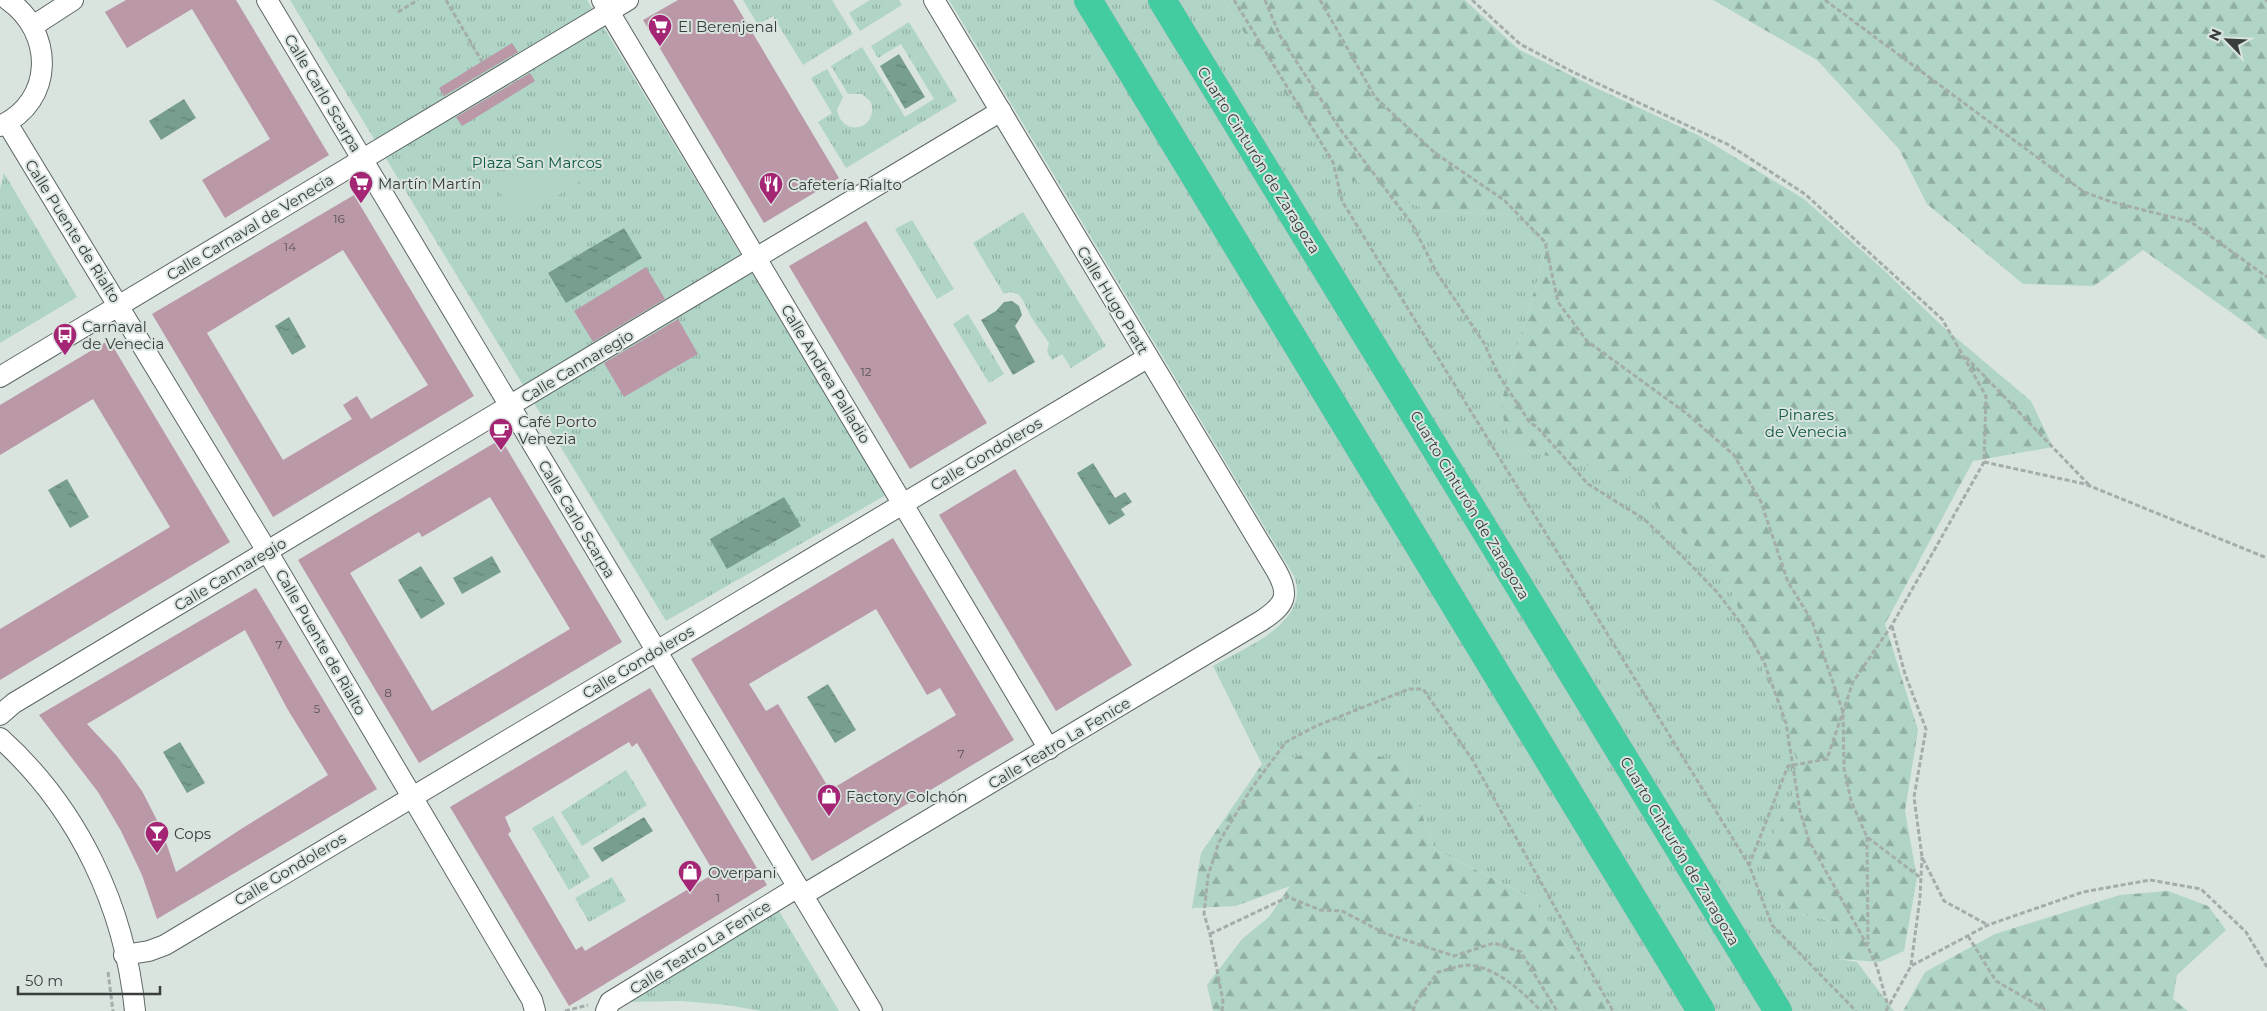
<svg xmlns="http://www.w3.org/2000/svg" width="2267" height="1011" font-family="Montserrat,sans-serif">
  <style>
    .grass { fill: url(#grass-tufts) }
    .forest { fill: url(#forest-firs) }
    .pitch { fill: #b0d5c6 }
    .water { fill: url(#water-ripples) }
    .building { fill: #ba98a8; fill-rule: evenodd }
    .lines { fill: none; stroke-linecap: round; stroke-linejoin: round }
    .minor-casing { stroke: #5d6763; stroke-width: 22 }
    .highway-casing { stroke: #c0c1c0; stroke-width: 29 }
    .path { stroke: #a4ada9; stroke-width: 3; stroke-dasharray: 5 2.5; stroke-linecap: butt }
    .minor { stroke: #fff; stroke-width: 20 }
    .highway { stroke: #43cca1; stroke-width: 28 }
    .labels { text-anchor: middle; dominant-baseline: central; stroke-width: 4; stroke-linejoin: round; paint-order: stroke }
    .number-label { font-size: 12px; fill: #595456 }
    .poi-label { font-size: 15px; fill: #393d3b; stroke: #d9e4df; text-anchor: start }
    .street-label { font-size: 15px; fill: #393d3b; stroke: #d9e4df }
    .park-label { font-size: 15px; fill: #105943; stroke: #d9e4df }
  </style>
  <defs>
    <pattern id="grass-tufts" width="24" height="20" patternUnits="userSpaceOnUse" patternTransform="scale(1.25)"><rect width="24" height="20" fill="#b0d5c6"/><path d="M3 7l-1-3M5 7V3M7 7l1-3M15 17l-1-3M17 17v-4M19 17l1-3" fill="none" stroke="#90aea2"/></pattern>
    <pattern id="forest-firs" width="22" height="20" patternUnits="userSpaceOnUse" patternTransform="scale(1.25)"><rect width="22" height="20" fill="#b0d5c6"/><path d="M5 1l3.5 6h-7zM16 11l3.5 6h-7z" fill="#90aea2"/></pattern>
    <pattern id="water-ripples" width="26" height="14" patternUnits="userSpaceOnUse" patternTransform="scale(1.25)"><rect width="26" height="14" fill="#789e8f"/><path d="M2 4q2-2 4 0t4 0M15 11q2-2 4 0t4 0" fill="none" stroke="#638276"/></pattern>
  </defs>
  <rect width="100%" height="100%" fill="#d9e4df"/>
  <!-- grass -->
  <g class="grass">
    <path d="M290,0H587L886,495L666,621Z"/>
    <path d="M743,0H832L853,34L803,65L773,16L758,25Z"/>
    <path d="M870,0H899L902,5L860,31L849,13Z"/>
    <path d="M949,0H1224L1254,49L1430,211L1518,215L1549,241L1502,399L1517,449L1626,473L1726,578L1773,695L1802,775L1762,860L1785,910L1839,923V959L1857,962L1894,1011H1613L1532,898L1434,849L1405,765L1316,752L1262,764L1213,666C1245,647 1312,623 1294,576Z"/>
    <path d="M909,22L957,101L846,168L818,122L832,113L811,78L827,69L843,97L837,110C842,138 879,130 871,102L862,94H848L831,66L862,47L905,117L934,99L901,44L878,58L871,46Z"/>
    <path d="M4,173L77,297L0,343V189Z"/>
    <path d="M1023,212L1106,346L1071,368L1062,354L1052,360L1047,352L1049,343C1043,333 1034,323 1029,313C1024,302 1019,287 1004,294L973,243Z"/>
    <path d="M912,220L954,289L937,299L895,229Z"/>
    <path d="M968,314L1004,374L989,383L953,324Z"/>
    <path d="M626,770L647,805L582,846L561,812Z"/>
    <path d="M553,816L590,877L569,890L532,828Z"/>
    <path d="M612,877L626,901L589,922L575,898Z"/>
    <path d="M779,911L839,1011H761L727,1005L681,1001L625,1002Z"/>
  </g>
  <!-- forest -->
  <g class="forest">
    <path d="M1224,0H1465L1518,49L1596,88L1698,135L1804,199L1887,273L1941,325L2031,401L2053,447L1973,461L1885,624L1918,730L1905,811L1917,878L1904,951L1880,962L1839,959V923L1785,910L1761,860L1802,775L1773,695L1726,578L1626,474L1517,449L1504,424L1502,399L1549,241L1518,215L1430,211L1344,177L1254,49Z"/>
    <path d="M1713,0H2267V340L2246,323L2143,250L2094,286L2023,284L1927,204L1899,149L1817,60Z"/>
    <path d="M1316,752H1367L1405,765L1434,849L1532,898L1613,1011H1213L1207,985L1242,939L1269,917L1290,886L1236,906L1192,908L1201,853L1262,764Z"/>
    <path d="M2168,891L2208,906L2226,930L2177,975L2173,999L2188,1011H1903L1925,972L1995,934L2120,895Z"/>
  </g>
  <!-- pitch -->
  <path class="pitch" d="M564,135L589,176L517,220L492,179Z"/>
  <!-- water -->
  <g class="water">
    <path d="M899,54L925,97L905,109L880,66Z"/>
    <path d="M184,99L196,118L161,140L149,121Z"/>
    <path d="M624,228L642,258L566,303L548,273Z"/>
    <path d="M1012,301L1019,306L1022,315L1015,326L1035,362L1013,375L981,320L996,311L1004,302Z"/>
    <path d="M289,317L306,347L292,355L275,326Z"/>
    <path d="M1093,463L1115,498L1125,492L1132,502L1121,509L1125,515L1109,525L1077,473Z"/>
    <path d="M67,479L89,517L70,528L48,490Z"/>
    <path d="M784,497L801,526L727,569L710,539Z"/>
    <path d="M492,556L501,572L462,594L453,578Z"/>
    <path d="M421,566L445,604L421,619L398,580Z"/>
    <path d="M828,684L856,730L835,743L807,697Z"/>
    <path d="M180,742L205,783L187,793L163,752Z"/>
    <path d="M644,817L653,831L602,862L593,848Z"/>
  </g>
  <!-- building -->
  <g class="building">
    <path d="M126,0H236L329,155L225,218L202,180L270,139L192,9L127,48L105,12Z"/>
    <path d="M678,0H733L839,178L764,223L643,20Z"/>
    <path d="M512,43L518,52L444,96L439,88Z"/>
    <path d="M530,73L535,81L462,126L456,117Z"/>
    <path d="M354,195L474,396L273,517L152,314ZM343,250L428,385L371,419L357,396L343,405L352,419L283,460L207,333Z"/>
    <path d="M866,221L987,423L910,469L789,266Z"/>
    <path d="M646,267L665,299L593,342L574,311Z"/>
    <path d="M678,319L698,354L624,397L604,363Z"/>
    <path d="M109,340L230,542L0,680V629L170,527L93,399L0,455V405Z"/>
    <path d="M501,439L622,642L419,763L298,560ZM490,497L570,629L432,711L350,573L419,532L422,537Z"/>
    <path d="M1015,469L1132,665L1056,711L939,515Z"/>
    <path d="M893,538L1014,740L812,861L691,659ZM876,609L927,695L940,688L956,715L830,790L778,704L766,711L749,684Z"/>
    <path d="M256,588L377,789L157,919L142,875L121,831L98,792L39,715ZM245,630L288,710L328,775L241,829L176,872L162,830L142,791L117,756L87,724Z"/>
    <path d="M650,688L767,885L569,1006L450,807ZM629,742L632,747L637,743L712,869L707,871L710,876L585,951L582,946L576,950L508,834L511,831L505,817Z"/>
  </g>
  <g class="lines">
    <defs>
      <g id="minor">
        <path d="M267,0L872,1011"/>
        <path d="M602,0L1049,749"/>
        <path d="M33,26L73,0"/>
        <path d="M7,123L267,551L532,1000L535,1011"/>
        <path d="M0,126C55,101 54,32 8,0"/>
        <path d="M0,377L628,0"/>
        <path d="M0,715L14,703L1001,111"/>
        <path d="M0,738C78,808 125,907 135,1011"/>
        <path d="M803,895L1261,621C1285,605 1291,596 1276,570L934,0"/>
        <path d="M124,955L149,951L165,945L1147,358"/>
        <path d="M606,1011L610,1002L798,887"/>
      </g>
      <g id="highway">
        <path d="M1088,0L1701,1011"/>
        <path d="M1162,0L1778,1011"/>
      </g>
    </defs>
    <!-- minor casing -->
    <use href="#minor" class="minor-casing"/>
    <!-- highway casing -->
    <use href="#highway" class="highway-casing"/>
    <!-- path -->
    <g class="path">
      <path d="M446,0L484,65"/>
      <path d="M1234,0L1333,162L1342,201L1749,865L1772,925L1856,1011"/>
      <path d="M1265,0L1280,36L1340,129L1412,224L1437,273L1484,343L1498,374L1530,423L1536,426L1588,484L1644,519L1684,558L1717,592L1743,626L1764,662L1786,723L1800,811L1809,841L1866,943L1877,967L1888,1006"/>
      <path d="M1320,0L1375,97L1435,153L1504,200L1545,242L1558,302L1587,341L1686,413L1734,455L1761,502L1788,582L1812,621L1843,712L1844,768L1851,801L1867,837L1921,878"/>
      <path d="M1472,0L1520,44L1573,72L1729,145L1805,194L1942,319L1986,396L1984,462L1892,625L1853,682L1827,759L1788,766L1749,865"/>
      <path d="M1825,0L2084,192L2112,202L2191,222L2267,277"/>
      <path d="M2265,0L2267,1"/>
      <path d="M398,12L418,0"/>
      <path d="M1966,357L2090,486"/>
      <path d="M1984,462L2085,484L2267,558"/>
      <path d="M1892,626L1905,674L1926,729L1914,797L1922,857L1944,901L1988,925"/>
      <path d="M1867,837L1868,944"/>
      <path d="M1210,934L1288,897L1320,910L1342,911L1384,933L1454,956L1494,943L1521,952L1557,1011"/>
      <path d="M1968,936L1996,981L2048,1011"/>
      <path d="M1911,965L1920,898L1922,857"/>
      <path d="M108,972L113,1011"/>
      <path d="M565,1011L588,1005"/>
      <path d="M1222,1011L1223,1001L1210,934L1204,914L1208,876L1219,842L1251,789L1286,742L1316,726L1409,689H1423L1472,759L1613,1011"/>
      <path d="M1413,1011L1416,1002L1438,972C1447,970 1460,965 1469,965C1497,968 1522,991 1541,1011"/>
      <path d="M1886,1011L1911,966L1988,925L2083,892L2150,880L2201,889L2246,932L2267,967"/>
    </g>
    <!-- minor -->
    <use href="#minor" class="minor"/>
    <!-- highway -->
    <use href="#highway" class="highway"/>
  </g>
  <!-- icons -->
  <defs>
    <symbol id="supermarket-pin" viewBox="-11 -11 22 30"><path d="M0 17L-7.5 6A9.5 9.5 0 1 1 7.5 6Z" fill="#a52575" stroke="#d9e4df"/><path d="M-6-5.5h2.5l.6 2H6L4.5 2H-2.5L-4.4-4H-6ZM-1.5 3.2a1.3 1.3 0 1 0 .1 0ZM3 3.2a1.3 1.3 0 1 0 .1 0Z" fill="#fff"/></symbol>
    <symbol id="restaurant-pin" viewBox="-11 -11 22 30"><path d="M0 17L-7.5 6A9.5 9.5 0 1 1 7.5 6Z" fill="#a52575" stroke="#d9e4df"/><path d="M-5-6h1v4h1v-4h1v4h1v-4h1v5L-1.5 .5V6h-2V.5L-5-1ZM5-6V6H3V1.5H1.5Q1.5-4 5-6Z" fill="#fff"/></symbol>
    <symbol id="bus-pin" viewBox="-11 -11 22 30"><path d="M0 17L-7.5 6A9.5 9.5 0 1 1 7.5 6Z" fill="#a52575" stroke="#d9e4df"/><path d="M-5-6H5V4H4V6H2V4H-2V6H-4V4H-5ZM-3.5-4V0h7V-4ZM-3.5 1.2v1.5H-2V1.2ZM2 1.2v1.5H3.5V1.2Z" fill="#fff"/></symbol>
    <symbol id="cafe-pin" viewBox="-11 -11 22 30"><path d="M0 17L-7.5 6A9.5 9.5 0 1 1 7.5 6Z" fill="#a52575" stroke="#d9e4df"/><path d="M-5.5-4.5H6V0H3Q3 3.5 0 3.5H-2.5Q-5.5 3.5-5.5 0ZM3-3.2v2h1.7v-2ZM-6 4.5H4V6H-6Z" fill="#fff"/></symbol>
    <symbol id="shop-pin" viewBox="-11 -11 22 30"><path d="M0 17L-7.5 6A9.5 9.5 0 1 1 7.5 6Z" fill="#a52575" stroke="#d9e4df"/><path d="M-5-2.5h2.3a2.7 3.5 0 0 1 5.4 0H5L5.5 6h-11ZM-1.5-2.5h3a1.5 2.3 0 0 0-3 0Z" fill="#fff"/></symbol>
    <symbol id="bar-pin" viewBox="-11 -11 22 30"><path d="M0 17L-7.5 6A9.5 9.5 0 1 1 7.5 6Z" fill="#a52575" stroke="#d9e4df"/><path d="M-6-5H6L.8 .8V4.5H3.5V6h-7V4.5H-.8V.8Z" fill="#fff"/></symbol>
  </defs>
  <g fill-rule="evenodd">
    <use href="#supermarket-pin" x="646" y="12" width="28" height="38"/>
    <use href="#supermarket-pin" x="347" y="169" width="28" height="38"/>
    <use href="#restaurant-pin" x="757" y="170" width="28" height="38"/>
    <use href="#bus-pin" x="51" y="321" width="28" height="38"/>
    <use href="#cafe-pin" x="487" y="416" width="28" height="38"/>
    <use href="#shop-pin" x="815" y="782" width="28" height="38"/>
    <use href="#bar-pin" x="143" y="819" width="28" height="38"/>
    <use href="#shop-pin" x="676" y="858" width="28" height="38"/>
  </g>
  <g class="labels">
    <!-- number labels -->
    <g class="number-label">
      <text x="339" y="218">16</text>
      <text x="290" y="246">14</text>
      <text x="866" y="371">12</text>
      <text x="279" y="644">7</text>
      <text x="388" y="692">8</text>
      <text x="317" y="708">5</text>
      <text x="961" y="753">7</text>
      <text x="718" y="897">1</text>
    </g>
    <!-- poi labels -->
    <g class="poi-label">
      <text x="678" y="26">El Berenjenal</text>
      <text x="378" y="183">Martín Martín</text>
      <text x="788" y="184">Cafetería Rialto</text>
      <text x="82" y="326">Carnaval<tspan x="82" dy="17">de Venecia</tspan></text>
      <text x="518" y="421">Café Porto<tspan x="518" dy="17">Venezia</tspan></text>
      <text x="846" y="796">Factory Colchón</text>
      <text x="174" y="833">Cops</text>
      <text x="708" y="872">Overpani</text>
    </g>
    <!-- street labels -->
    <g class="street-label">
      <text transform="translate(323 93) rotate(59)">Calle Carlo Scarpa</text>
      <text transform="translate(1259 160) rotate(58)">Cuarto Cinturón de Zaragoza</text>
      <text transform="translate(250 227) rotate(-31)">Calle Carnaval de Venecia</text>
      <text transform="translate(73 231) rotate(58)">Calle Puente de Rialto</text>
      <text transform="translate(1113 300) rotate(59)">Calle Hugo Pratt</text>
      <text transform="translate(577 366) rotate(-31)">Calle Cannaregio</text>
      <text transform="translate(826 374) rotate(59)">Calle Andrea Palladio</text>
      <text transform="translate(986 454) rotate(-31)">Calle Gondoleros</text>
      <text transform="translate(1470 505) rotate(59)">Cuarto Cinturón de Zaragoza</text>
      <text transform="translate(577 519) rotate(59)">Calle Carlo Scarpa</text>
      <text transform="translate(230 574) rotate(-31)">Calle Cannaregio</text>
      <text transform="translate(321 642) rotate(60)">Calle Puente de Rialto</text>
      <text transform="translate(638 662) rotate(-31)">Calle Gondoleros</text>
      <text transform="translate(1059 743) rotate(-31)">Calle Teatro La Fenice</text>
      <text transform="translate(1680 851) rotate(59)">Cuarto Cinturón de Zaragoza</text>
      <text transform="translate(290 869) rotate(-31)">Calle Gondoleros</text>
      <text transform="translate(700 947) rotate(-32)">Calle Teatro La Fenice</text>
    </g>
    <!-- park labels -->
    <g class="park-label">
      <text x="537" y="162">Plaza San Marcos</text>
      <text x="1806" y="414">Pinares<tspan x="1806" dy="17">de Venecia</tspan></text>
    </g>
  </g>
  <!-- north arrow -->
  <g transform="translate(2227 40) rotate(294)" stroke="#d9e4df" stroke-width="4" paint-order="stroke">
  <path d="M0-4L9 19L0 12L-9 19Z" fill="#393d3b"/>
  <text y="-8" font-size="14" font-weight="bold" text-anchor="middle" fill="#393d3b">N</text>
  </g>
  <!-- scale -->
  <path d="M18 986v8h142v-8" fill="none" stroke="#393d3b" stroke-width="2.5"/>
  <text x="25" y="986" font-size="15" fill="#393d3b" stroke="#d9e4df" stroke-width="4" paint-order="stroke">50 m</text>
</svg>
